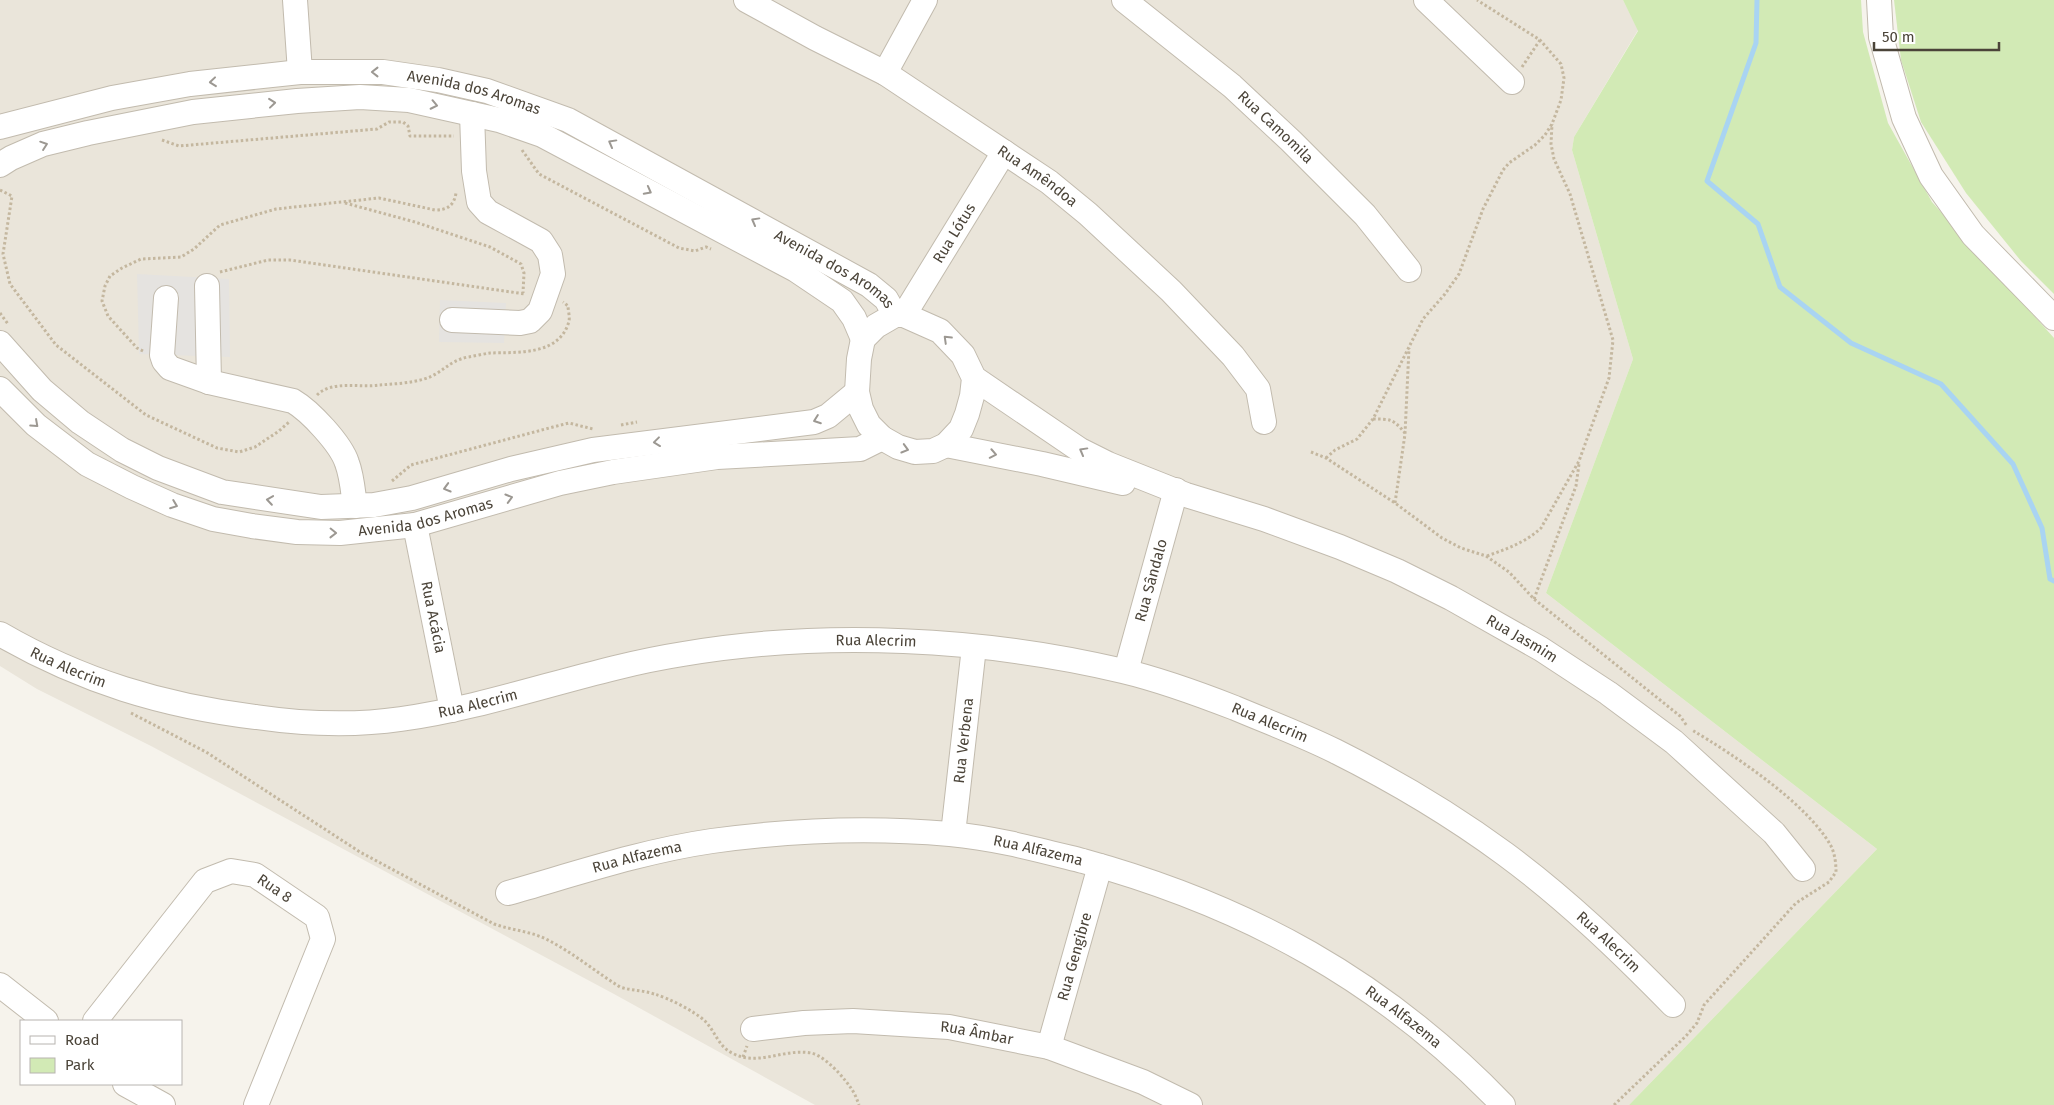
<svg xmlns="http://www.w3.org/2000/svg" width="2054" height="1105" font-family="'Fira Sans',sans-serif">
  <style>
    .residential { fill: #eae5da }
    .green { fill: #d2eab5 }
    .parking { fill: #e5e3e0 }
    .lines { fill: none; stroke-linecap: round; stroke-linejoin: round }
    .stream { stroke: #a9d4f2; stroke-width: 5 }
    .minor-casing { stroke: #c2bbae; stroke-width: 26 }
    .path { stroke: #c4b79f; stroke-width: 3; stroke-dasharray: 2.5 2.5; stroke-linecap: butt }
    .minor { stroke: #fff; stroke-width: 24 }
    .oneway { stroke: #9c9892 }
    .labels { text-anchor: middle; dominant-baseline: central; stroke-width: 4; stroke-linejoin: round; paint-order: stroke }
    .street-label { font-size: 15px; fill: #4b4439; stroke: #fff }
  </style>
  <rect width="100%" height="100%" fill="#f6f3ec"/>
  <!-- residential -->
  <path class="residential" d="M0,0H1623L1638,30L1574,137L1572,150L1633,359L1546,593L1877,849L1629,1105H815L614,994L151,746L37,689L0,666Z"/>
  <!-- green -->
  <g class="green">
    <path d="M1623,0H1861L1863,32L1888,123L1932,202L2054,338V1105H1629L1877,849L1546,593L1633,359L1572,150L1574,137L1638,31Z"/>
    <path d="M1894,0H2054V294L2021,261L1966,193L1921,122L1901,60Z"/>
  </g>
  <!-- parking -->
  <g class="parking">
    <path d="M137,274L229,279L230,357L139,354Z"/>
    <path d="M440,300L506,303L504,343L439,342Z"/>
  </g>
  <g class="lines">
    <!-- stream -->
    <path class="stream" d="M1757,0L1756,43L1707,181L1758,224L1780,287L1851,343L1941,384L2013,464L2042,528L2050,579L2054,581"/>
    <defs>
      <g id="minor">
        <path d="M295,0L300,72"/>
        <path id="s1" d="M746,0L815,38L885,73L1049,182L1088,214L1171,291L1233,356L1258,389L1264,422"/>
        <path id="s2" d="M1124,0L1232,86L1291,141L1365,215L1409,270"/>
        <path d="M1426,0L1512,82"/>
        <path d="M1879,0L1881,37L1904,118L1931,176L1973,235L2054,318"/>
        <path d="M885,73L925,0"/>
        <path id="s3" d="M0,127L112,98L190,84L300,72H383L438,80L487,91L568,120L869,285L886,299L895,315"/>
        <path d="M0,165L11,158L43,144L88,133L193,112L297,101L360,97L409,100L499,120L542,135L796,270L842,301L854,318L863,339"/>
        <path d="M207,286L209,382"/>
        <path d="M166,298L162,355L164,361L170,368L209,382L293,401C310,411 341,444 347,463C352,476 353,492 355,506"/>
        <path id="s4" d="M904,315L1004,152"/>
        <path d="M452,320L520,323L530,321L540,311L553,274L550,255L541,241L488,212L479,202L474,171L472,114"/>
        <path d="M0,343L42,390L80,422L122,450L158,468L222,492L321,507L374,505L412,498L511,469L593,450L814,422L828,416L857,392"/>
        <path id="s5" d="M974,378L972,396L967,414L961,429L946,445L933,451L915,452L898,447L882,438L869,425L861,409L857,392L859,359L863,339L876,326L895,315H904L940,331L963,355L974,378L1080,450L1108,464L1186,495L1264,519L1340,547L1397,571L1451,598L1541,649L1608,693L1674,742L1774,833L1803,869"/>
        <path id="s6" d="M0,389L36,425L87,464L132,487L172,505L213,519L252,526L297,532L340,533L415,525L560,483L613,472L717,457L860,449L882,438"/>
        <path d="M946,445L1042,464L1123,483"/>
        <path id="s7" d="M415,525L452,710"/>
        <path id="s8" d="M0,634C81,681 164,706 256,717C304,724 353,726 401,719C496,706 587,669 683,654C823,630 985,638 1123,671C1161,680 1199,694 1235,708C1268,722 1303,735 1335,751C1393,780 1452,815 1505,854C1566,899 1620,951 1673,1005"/>
        <path id="s9" d="M1126,671L1176,490"/>
        <path id="s10" d="M953,834L974,647"/>
        <path id="s11" d="M508,893C575,874 643,851 712,841C791,830 871,827 950,834C995,838 1039,850 1083,861C1247,906 1384,981 1503,1105"/>
        <path d="M0,985L46,1021"/>
        <path id="s12" d="M95,1021L205,881L231,871L255,875L317,917L323,939L256,1105"/>
        <path id="s13" d="M753,1029L804,1023L853,1021L949,1027L1049,1047L1143,1082L1190,1105"/>
        <path id="s14" d="M1049,1047L1100,866"/>
        <path d="M125,1084L163,1105"/>
      </g>
    </defs>
    <!-- minor casing -->
    <use href="#minor" class="minor-casing"/>
    <!-- path -->
    <g class="path">
      <path d="M1522,67L1540,40"/>
      <path d="M162,140L179,146L377,129L389,122H403L408,126L410,136H454"/>
      <path d="M522,150L539,174L679,248L695,251L706,247L711,249"/>
      <path d="M0,190L12,196L3,254L10,284L56,345L146,415L217,448L239,452L255,447L279,431L289,422"/>
      <path d="M345,203L415,222L490,247L521,264L524,273L523,293"/>
      <path d="M220,272L268,260H290L525,294"/>
      <path d="M0,313L8,324"/>
      <path d="M143,351L137,348L108,316L102,301L105,286L110,276L122,268L141,259L181,257L194,249L220,225L276,209L379,198L435,210C447,210 454,206 456,193"/>
      <path d="M317,395C332,380 360,388 379,385C394,384 411,383 424,379C442,374 448,361 468,357C475,356 483,354 490,353C517,352 560,356 569,321C570,317 568,310 568,306L563,302"/>
      <path d="M1373,419C1391,419 1393,419 1405,433"/>
      <path d="M621,425L637,422"/>
      <path d="M1311,452L1326,458L1395,503L1442,538L1461,548L1486,556L1509,572L1534,599L1680,716L1687,726"/>
      <path d="M1326,458L1335,450L1357,439L1373,419L1423,319L1445,294L1459,274L1483,209L1503,170L1509,163L1535,145L1545,135L1552,124L1561,100L1564,78L1561,64L1540,40L1477,0"/>
      <path d="M392,481L411,465L553,427L569,423L593,429"/>
      <path d="M1395,503L1405,434L1409,348"/>
      <path d="M1487,556C1506,549 1525,543 1541,528L1579,461L1609,378L1613,340L1570,194L1554,159L1551,144L1552,124"/>
      <path d="M1534,599L1576,486L1579,464"/>
      <path d="M131,713L206,752L360,852L494,924C511,930 529,931 546,939C572,952 596,972 620,987C632,991 643,990 654,994C669,998 694,1011 705,1021C715,1031 718,1046 732,1053C758,1067 784,1048 811,1053C821,1055 832,1066 839,1073C849,1085 854,1090 859,1105"/>
      <path d="M743,1057L747,1046"/>
      <path d="M1614,1105L1686,1036L1697,1023L1704,1005L1796,903L1829,882L1836,872C1836,864 1835,854 1831,846C1807,803 1734,755 1692,730"/>
    </g>
    <!-- minor -->
    <use href="#minor" class="minor"/>
  </g>
  <!-- one-way arrows -->
  <defs><path id="oneway-chevron" d="M-2-3.5L2.5 0L-2 3.5" fill="none" stroke-width="1.6" stroke-linecap="round" stroke-linejoin="round" transform="scale(1.25)"/></defs>
  <g class="oneway">
    <use href="#oneway-chevron" transform="translate(375 72) rotate(-180)"/>
    <use href="#oneway-chevron" transform="translate(213 82) rotate(174)"/>
    <use href="#oneway-chevron" transform="translate(272 103) rotate(-6)"/>
    <use href="#oneway-chevron" transform="translate(434 105) rotate(12)"/>
    <use href="#oneway-chevron" transform="translate(612 143) rotate(-151)"/>
    <use href="#oneway-chevron" transform="translate(44 145) rotate(-19)"/>
    <use href="#oneway-chevron" transform="translate(648 191) rotate(28)"/>
    <use href="#oneway-chevron" transform="translate(755 221) rotate(-151)"/>
    <use href="#oneway-chevron" transform="translate(947 339) rotate(-136)"/>
    <use href="#oneway-chevron" transform="translate(817 420) rotate(160)"/>
    <use href="#oneway-chevron" transform="translate(35 424) rotate(42)"/>
    <use href="#oneway-chevron" transform="translate(657 442) rotate(173)"/>
    <use href="#oneway-chevron" transform="translate(905 449) rotate(16)"/>
    <use href="#oneway-chevron" transform="translate(1083 451) rotate(-151)"/>
    <use href="#oneway-chevron" transform="translate(993 454) rotate(11)"/>
    <use href="#oneway-chevron" transform="translate(447 488) rotate(164)"/>
    <use href="#oneway-chevron" transform="translate(509 498) rotate(-16)"/>
    <use href="#oneway-chevron" transform="translate(270 500) rotate(-172)"/>
    <use href="#oneway-chevron" transform="translate(174 505) rotate(21)"/>
    <use href="#oneway-chevron" transform="translate(333 533) rotate(1)"/>
  </g>
  <g class="labels">
    <!-- street labels -->
    <g class="street-label">
      <text stroke="none"><textPath href="#s3" startOffset="482">Avenida dos Aromas</textPath></text>
      <text stroke="none"><textPath href="#s2" startOffset="198">Rua Camomila</textPath></text>
      <text stroke="none"><textPath href="#s1" startOffset="341">Rua Amêndoa</textPath></text>
      <text stroke="none"><textPath href="#s4" startOffset="96">Rua Lótus</textPath></text>
      <text stroke="none"><textPath href="#s3" startOffset="886">Avenida dos Aromas</textPath></text>
      <text stroke="none"><textPath href="#s6" startOffset="468">Avenida dos Aromas</textPath></text>
      <text stroke="none"><textPath href="#s9" startOffset="94">Rua Sândalo</textPath></text>
      <text stroke="none"><textPath href="#s7" startOffset="94">Rua Acácia</textPath></text>
      <text stroke="none"><textPath href="#s5" startOffset="1008">Rua Jasmim</textPath></text>
      <text stroke="none"><textPath href="#s8" startOffset="900">Rua Alecrim</textPath></text>
      <text stroke="none"><textPath href="#s8" startOffset="76">Rua Alecrim</textPath></text>
      <text stroke="none"><textPath href="#s8" startOffset="495">Rua Alecrim</textPath></text>
      <text stroke="none"><textPath href="#s8" startOffset="1305">Rua Alecrim</textPath></text>
      <text stroke="none"><textPath href="#s10" startOffset="94">Rua Verbena</textPath></text>
      <text stroke="none"><textPath href="#s11" startOffset="539">Rua Alfazema</textPath></text>
      <text stroke="none"><textPath href="#s11" startOffset="134">Rua Alfazema</textPath></text>
      <text stroke="none"><textPath href="#s12" startOffset="254">Rua 8</textPath></text>
      <text stroke="none"><textPath href="#s8" startOffset="1711">Rua Alecrim</textPath></text>
      <text stroke="none"><textPath href="#s14" startOffset="94">Rua Gengibre</textPath></text>
      <text stroke="none"><textPath href="#s11" startOffset="944">Rua Alfazema</textPath></text>
      <text stroke="none"><textPath href="#s13" startOffset="225">Rua Âmbar</textPath></text>
    </g>
  </g>
  <!-- legend -->
  <rect x="20" y="1020" width="162" height="65" fill="#ffffff" stroke="#b7b4b0"/>
  <rect x="30" y="1036" width="25" height="8" fill="#ffffff" stroke="#b7b4b0"/>
  <text x="65" y="1045" font-size="15" fill="#4b4439">Road</text>
  <rect x="30" y="1058" width="25" height="15" fill="#d2eab5" stroke="#b7b4b0"/>
  <text x="65" y="1070" font-size="15" fill="#4b4439">Park</text>
  <!-- scale -->
  <path d="M1874 42v8h125v-8" fill="none" stroke="#4b4439" stroke-width="2.5"/>
  <text x="1882" y="42" font-size="15" fill="#4b4439" stroke="#ffffff" stroke-width="4" paint-order="stroke">50 m</text>
</svg>
